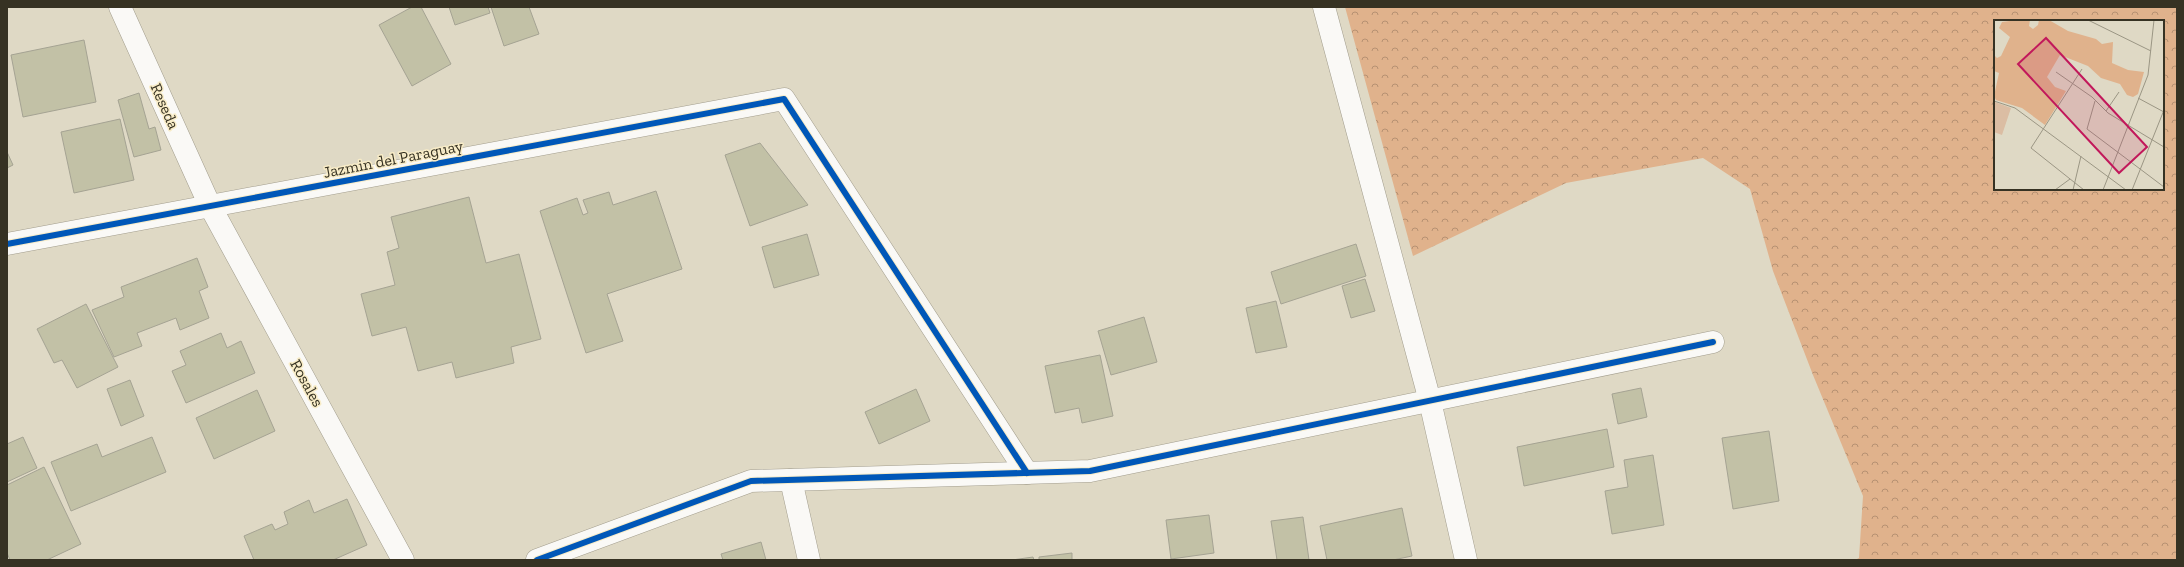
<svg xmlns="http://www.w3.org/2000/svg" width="2184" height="567" font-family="'Zilla Slab',serif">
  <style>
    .forest { fill: url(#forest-crowns); fill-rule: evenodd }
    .building { fill: #c2c1a6; stroke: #a5a393 }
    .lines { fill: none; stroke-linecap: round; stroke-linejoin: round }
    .street-casing { stroke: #a29d8d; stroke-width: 23 }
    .street { stroke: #faf9f6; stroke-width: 22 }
    .cycleway-casing { stroke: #f8ecc7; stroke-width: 8 }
    .cycleway { stroke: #0057b8; stroke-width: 6 }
    .labels { text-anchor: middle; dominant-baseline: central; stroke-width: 3; stroke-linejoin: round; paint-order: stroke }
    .street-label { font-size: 16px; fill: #363223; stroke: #f8ecc7 }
    .inset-road { fill: none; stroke: #9b9684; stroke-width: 1 }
    .view { fill: #c2185b; fill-opacity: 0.15; stroke: #c2185b; stroke-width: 2 }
    .inset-edge { fill: none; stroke: #363223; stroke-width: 2 }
  </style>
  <defs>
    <pattern id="forest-crowns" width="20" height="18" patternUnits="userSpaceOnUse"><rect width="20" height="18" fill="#e0b28c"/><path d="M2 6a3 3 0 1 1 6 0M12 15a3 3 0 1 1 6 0" fill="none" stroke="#b69172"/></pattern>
  </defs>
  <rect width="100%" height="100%" fill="#dfd9c5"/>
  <!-- forest -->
  <path class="forest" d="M1345,7H2177V560H1855L1859,558L1863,496L1813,375L1773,271L1750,189L1703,158L1566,183L1413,256ZM1995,21H2163V189H1995Z"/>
  <!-- building -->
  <g class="building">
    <path d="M412,7H421L451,64L412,86L379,25Z"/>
    <path d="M449,7H488L490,13L455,25Z"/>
    <path d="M491,7H529L539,34L504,46Z"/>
    <path d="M84,40L96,102L23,117L11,55Z"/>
    <path d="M139,93L149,129L155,127L161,150L134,157L118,100Z"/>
    <path d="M120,119L134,180L74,193L61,132Z"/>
    <path d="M760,143L808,205L750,226L725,155Z"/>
    <path d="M7,152L13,165L7,168Z"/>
    <path d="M656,191L682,269L607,294L623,341L586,353L540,211L577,198L583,215L588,213L583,200L609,192L613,205Z"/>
    <path d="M469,197L486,263L519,254L541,339L511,347L514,363L456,378L452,362L418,371L406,327L372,336L361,294L395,285L387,252L399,248L391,217Z"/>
    <path d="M807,234L819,275L774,288L762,247Z"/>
    <path d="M1356,244L1366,276L1281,304L1271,272Z"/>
    <path d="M197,258L208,287L199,291L209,318L180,330L176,318L137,333L142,346L114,357L92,310L124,297L121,287Z"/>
    <path d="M1365,279L1375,311L1351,318L1342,286Z"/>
    <path d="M1276,301L1287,347L1256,353L1246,308Z"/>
    <path d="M86,304L118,367L77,388L62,360L54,363L37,329Z"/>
    <path d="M1144,317L1157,362L1111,375L1098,331Z"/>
    <path d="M221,333L227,348L241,341L255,373L186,403L172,371L186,365L180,351Z"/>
    <path d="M1100,355L1113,416L1082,423L1079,408L1055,413L1045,366Z"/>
    <path d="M130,380L144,416L121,426L107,389Z"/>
    <path d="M1641,388L1647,417L1618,424L1612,394Z"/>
    <path d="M916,389L930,421L879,444L865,412Z"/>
    <path d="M257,390L275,431L214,459L196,418Z"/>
    <path d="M1607,429L1614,467L1524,486L1517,447Z"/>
    <path d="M1769,431L1779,501L1733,509L1722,438Z"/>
    <path d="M23,437L37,468L7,482V444Z"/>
    <path d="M152,437L166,472L71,511L51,462L97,444L102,457Z"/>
    <path d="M1653,455L1664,525L1612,534L1605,491L1628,487L1624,460Z"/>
    <path d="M44,467L81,544L47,560H10L7,553V485Z"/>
    <path d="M347,499L367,545L333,560H254L244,536L272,524L275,530L288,524L284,512L309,500L314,513Z"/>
    <path d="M1402,508L1412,556L1393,560H1327L1320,526Z"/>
    <path d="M1209,515L1214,553L1171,559L1166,520Z"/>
    <path d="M1303,517L1309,560H1277L1271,521Z"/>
    <path d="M761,542L766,560H723L721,554Z"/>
    <path d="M1072,553V560H1039V557Z"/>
    <path d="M1033,557L1034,560H1012Z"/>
  </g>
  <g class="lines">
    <defs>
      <g id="street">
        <path d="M120,7L210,206L403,560"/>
        <path d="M1324,7L1430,401L1466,560"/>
        <path d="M7,244L784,99L1027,473"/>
        <path d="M791,480L809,560"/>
        <path d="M537,560L751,481L1090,471L1713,342"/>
      </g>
    </defs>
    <!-- street casing -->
    <use href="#street" class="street-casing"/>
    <!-- street -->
    <use href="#street" class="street"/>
    <defs>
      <g id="cycleway">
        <path d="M7,244L784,99L1027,473"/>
        <path d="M537,560L751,481L1090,471L1713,342"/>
      </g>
    </defs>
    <!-- cycleway casing -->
    <use href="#cycleway" class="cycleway-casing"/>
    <!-- cycleway -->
    <use href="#cycleway" class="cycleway"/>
  </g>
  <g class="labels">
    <!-- street labels -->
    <g class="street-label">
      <text transform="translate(165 106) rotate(66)">Reseda</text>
      <text transform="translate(393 159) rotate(-11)">Jazmin del Paraguay</text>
      <text transform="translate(307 383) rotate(61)">Rosales</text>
    </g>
  </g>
  <!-- overview -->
  <g transform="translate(1994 20)">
    <rect width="170" height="170" fill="#dfd9c5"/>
    <path d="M1,82L17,88L8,115L0,112Z" fill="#dbbda3"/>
    <path d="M23,0H36L35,6L39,9L44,5L45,0H55L74,11L102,19L108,24L119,22L118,43L134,50L150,52L144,74L139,77L133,75L126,64L107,58L94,46L66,35L53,57L61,67L72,71L51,105L28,88L2,80L0,76L5,53L0,51V35L3,38L7,36L16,17L5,8L8,2Z" fill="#e0b28c"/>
    <path class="inset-road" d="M94,0L157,31M88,49L37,128L90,170M62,52L98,77L114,93L170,127M144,78L170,92M0,81L21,88L132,170M101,81L93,109L170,167M112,91L125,72M61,170L76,159M79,170L87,136M109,170L154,55L160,0M138,170L170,90"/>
    <path class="view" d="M52,18L153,127L125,153L24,44Z"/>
    <rect width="170" height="170" class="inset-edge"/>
  </g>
  <!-- border -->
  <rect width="2184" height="567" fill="none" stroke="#363223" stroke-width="16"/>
</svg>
